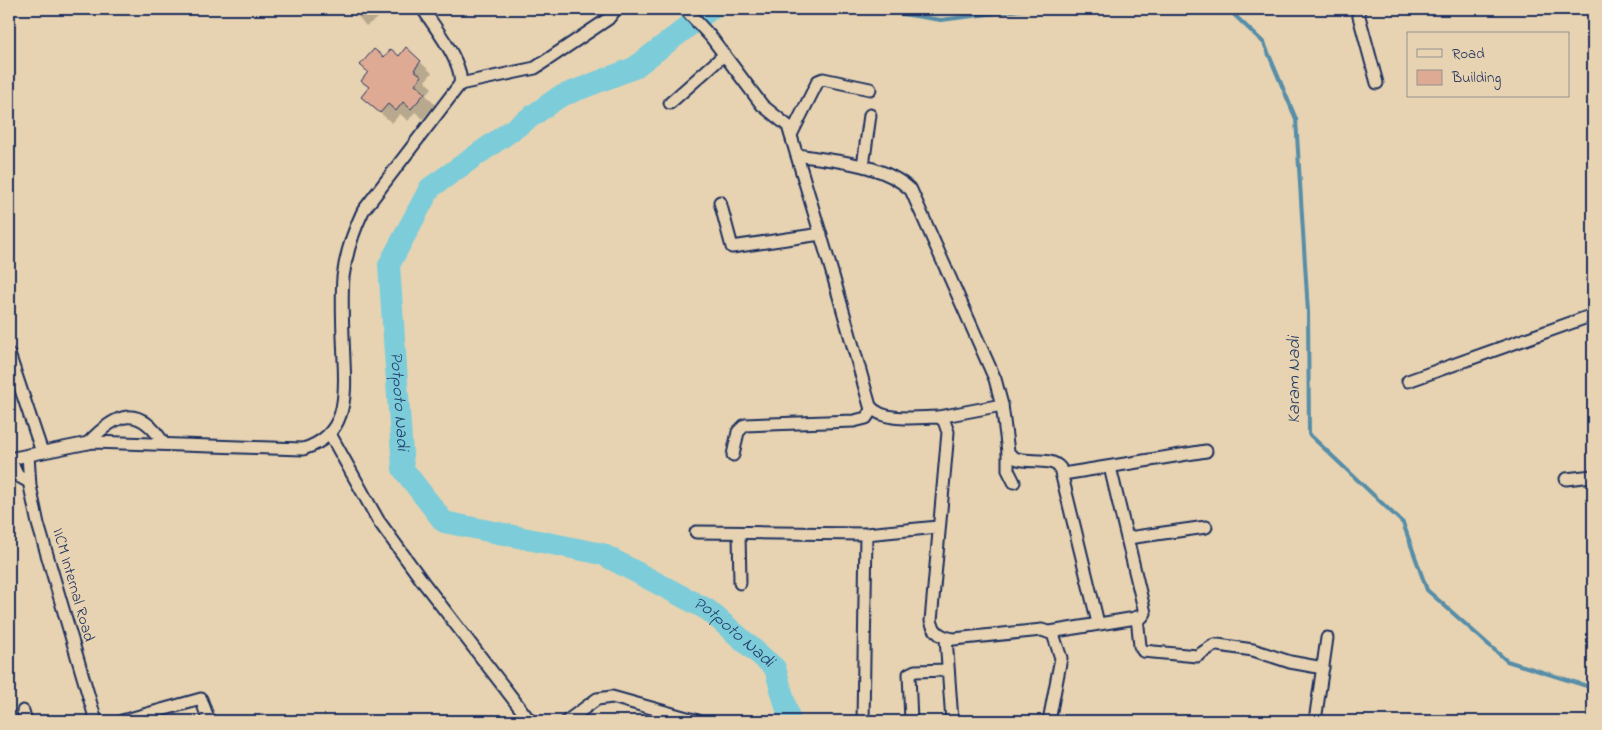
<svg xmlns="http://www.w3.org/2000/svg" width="1602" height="730" font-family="'Indie Flower',sans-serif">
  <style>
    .shadow { fill: #0003 }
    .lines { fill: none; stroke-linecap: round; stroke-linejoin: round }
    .stream { stroke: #568da8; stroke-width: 4 }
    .river { stroke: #7dccda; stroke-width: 22 }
    .building { fill: #dfaa94; stroke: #1b2f5e }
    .minor-casing { stroke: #1b2f5e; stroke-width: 15 }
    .minor { stroke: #e7d3b1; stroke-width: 11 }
    .labels { text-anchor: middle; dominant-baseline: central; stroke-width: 4; stroke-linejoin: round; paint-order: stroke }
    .street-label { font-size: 16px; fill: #1b2f5e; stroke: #e7d3b1 }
    .water-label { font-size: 18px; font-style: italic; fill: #253f6a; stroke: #e7d3b1 }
  </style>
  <rect width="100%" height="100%" fill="#e7d3b1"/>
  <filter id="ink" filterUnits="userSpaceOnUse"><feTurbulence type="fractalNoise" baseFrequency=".02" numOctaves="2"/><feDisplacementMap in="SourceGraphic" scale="10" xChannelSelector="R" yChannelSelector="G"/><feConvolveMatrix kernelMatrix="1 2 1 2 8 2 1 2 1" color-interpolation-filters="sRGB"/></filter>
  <g filter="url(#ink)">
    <!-- shadow -->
    <g class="shadow">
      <path d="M352,9H382L385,13L366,26Z"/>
      <path d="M406,49L432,73L425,81L432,88L426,95L435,105L423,119L415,112L408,121L400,114L392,123L373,107L370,88L362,81L384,59L399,58Z"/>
    </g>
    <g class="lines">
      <!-- stream -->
      <g class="stream">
        <path d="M871,9L941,20L1028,9"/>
        <path d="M1228,9L1264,43L1296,119L1308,312L1309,434L1403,523L1427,590L1507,661L1593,688"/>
      </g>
      <!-- river -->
      <path class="river" id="s1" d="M711,9L634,68L559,97L430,188L389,265L403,469L444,522L602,554L708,610L775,668L790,721"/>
    </g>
    <!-- building -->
    <path class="building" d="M406,47L421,61L414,70L422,76L415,84L425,93L411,109L403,102L396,111L388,104L380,113L361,97L369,87L361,81L368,72L360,65L374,49L384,57L391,49L399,56Z"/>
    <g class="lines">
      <defs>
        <g id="minor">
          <path d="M685,9L711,37L762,105L788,126L834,279L870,406C883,423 919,417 939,417L944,421L948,432L931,621C935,634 942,637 954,639L1042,630L1053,634L1061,658L1049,721"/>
          <path d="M1357,9L1377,83"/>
          <path d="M460,84L535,68L608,19L616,9"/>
          <path d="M670,103L724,55"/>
          <path d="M791,135L818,81L823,79L870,89"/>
          <path d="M797,155C834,161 883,163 911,190L995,379L1002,405L1008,452C1018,468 1049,454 1060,468L1098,623"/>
          <path d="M863,166L870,115"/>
          <path d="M720,202L732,247L821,234"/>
          <path d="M9,354L42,452"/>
          <path d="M1408,381L1593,315"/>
          <path d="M939,417L1002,405"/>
          <path d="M330,434L378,520L423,582L530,721"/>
          <path d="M88,443C117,412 139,404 164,444"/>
          <path d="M1008,452V470L1014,482"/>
          <path d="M28,455L30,486L38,524L96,721"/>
          <path d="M733,455L738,432L745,425L854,421L866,418L872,409"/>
          <path d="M9,459L93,442L303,449C346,436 346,399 344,361C343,334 341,304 343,277C346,253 353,232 363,211L460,84C464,63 434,27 423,9"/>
          <path d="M10,459L18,476L29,482"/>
          <path d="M1063,474L1206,451"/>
          <path d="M1566,479L1593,476"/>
          <path d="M696,532L866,534L938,527"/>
          <path d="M739,533L740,583"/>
          <path d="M1128,538L1206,527"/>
          <path d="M1137,617L1140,646L1143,651L1197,656L1214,645H1218L1253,650L1290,662L1323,668"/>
          <path d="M1050,632L1142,617L1145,613L1110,467"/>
          <path d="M946,638L952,721"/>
          <path d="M23,711L26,721"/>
          <path d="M122,721L201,699L209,721"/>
          <path d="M567,721L597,699L612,697L698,721"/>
          <path d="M863,721L866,534"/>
          <path d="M911,721L909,674L915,671L948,670"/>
          <path d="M1315,721L1327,638"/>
        </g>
      </defs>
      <!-- minor casing -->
      <use href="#minor" class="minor-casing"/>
      <!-- minor -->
      <use href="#minor" class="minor"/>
    </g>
  </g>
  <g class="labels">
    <!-- street labels -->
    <g class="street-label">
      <text transform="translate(73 585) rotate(74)">IICM Internal Road</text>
    </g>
    <!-- water labels -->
    <g class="water-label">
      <text transform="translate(1295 380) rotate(-90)">Karam Nadi</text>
      <text stroke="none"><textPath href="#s1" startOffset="559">Potpoto Nadi</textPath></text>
      <text stroke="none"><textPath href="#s1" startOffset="1009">Potpoto Nadi</textPath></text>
    </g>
  </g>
  <!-- margin -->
  <rect width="1602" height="730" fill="none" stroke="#e7d3b1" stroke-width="30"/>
  <rect x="15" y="15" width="1572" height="700" fill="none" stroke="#1b2f5e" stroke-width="2" filter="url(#ink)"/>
  <!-- legend -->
  <rect x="1407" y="32" width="162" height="65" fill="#e7d3b1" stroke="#959190"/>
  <rect x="1417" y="49" width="25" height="8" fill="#e7d3b1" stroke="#959190"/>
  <text x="1452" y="58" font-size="15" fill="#1b2f5e">Road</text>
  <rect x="1417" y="70" width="25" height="15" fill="#dfaa94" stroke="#959190"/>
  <text x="1452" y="82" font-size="15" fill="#1b2f5e">Building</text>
</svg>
